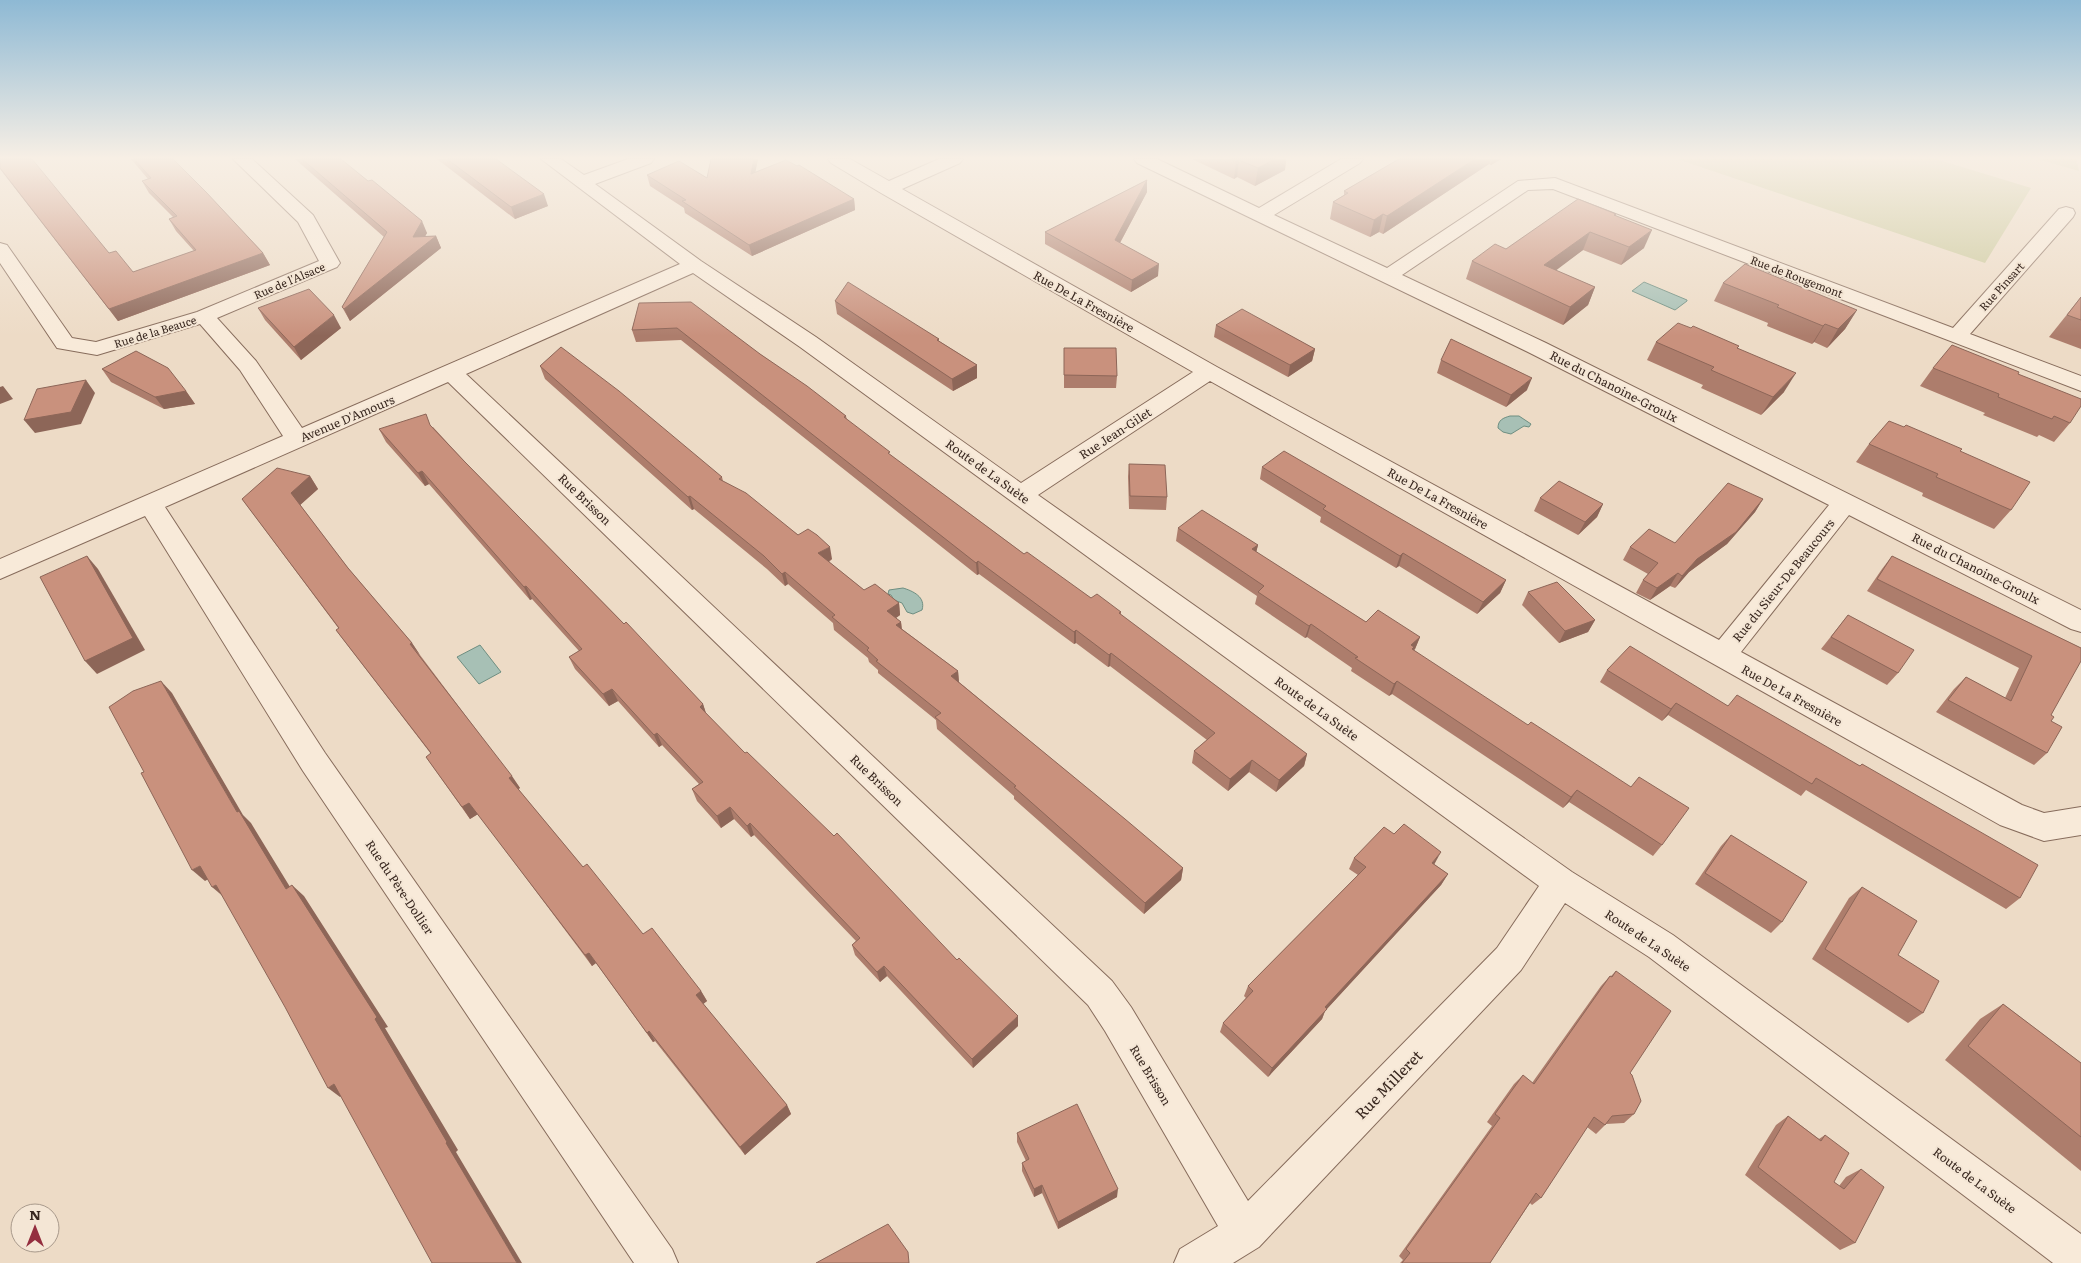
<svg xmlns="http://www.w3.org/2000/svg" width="2081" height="1263" font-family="Literata,serif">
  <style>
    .green { fill: #cac89a }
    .water { fill: #a7c0b5; stroke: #6e8e81 }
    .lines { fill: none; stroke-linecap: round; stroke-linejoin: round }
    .minor-casing { stroke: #876c5c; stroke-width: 2 }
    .minor { fill: #f8ead9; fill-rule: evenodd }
    .wall { fill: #ad7d6c }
    .shaded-wall { fill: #8d6658 }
    .building { fill: #c9917d; stroke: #8d6658 }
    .labels { text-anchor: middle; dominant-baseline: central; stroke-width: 4; stroke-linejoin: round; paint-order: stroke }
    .far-street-label { font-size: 11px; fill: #38271f; stroke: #f4e6d5 }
    .street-label { font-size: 12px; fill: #38271f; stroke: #f4e6d5 }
    .near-street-label { font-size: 15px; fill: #38271f; stroke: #f4e6d5 }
  </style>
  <rect width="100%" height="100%" fill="#eddbc6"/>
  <!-- green -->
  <g class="green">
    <path d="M1677,159H1936L2031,188L1985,263Z"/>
    <path d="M2037,159H2076L2079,171Z"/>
  </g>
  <!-- water -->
  <g class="water">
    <path d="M1644,282L1687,300V301L1675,310L1632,291Z"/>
    <path d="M1510,416H1519L1531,424L1529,427L1524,426L1511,434L1503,432L1498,428C1498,420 1503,418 1510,416Z"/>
    <path d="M903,588C913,591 926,597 922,610L913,614L907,612L902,603L894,600L891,595L888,594L889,590Z"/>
    <path d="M480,645L501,672L479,684L457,657Z"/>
  </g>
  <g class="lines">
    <defs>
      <path id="minor" d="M233,159H252L313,215L340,263L337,267L217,318L256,361L302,428L680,264L541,159H561L584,175L628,159H654L651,163L595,184L701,261L816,337L1021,483L1193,372L881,193L831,163L828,159H850L889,181L939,159H963L960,163L902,189L1217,367L1719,640L1829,505L1530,353L1137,163L1134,159H1157L1259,208L1341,159H1363L1360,163L1274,215L1387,268L1518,181L1555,178L1953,328L2059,209L2066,207L2073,209L2075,213L2073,217L1970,334L2081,376V391L1553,189L1528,190L1402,275L1546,343L2081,610V632L2071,629L1849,515L1741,652L2022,805L2044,813L2081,807V835L2044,841L2000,825L1210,381L1038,495L1572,872L1673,935L2081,1234V1263H2053L1649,957L1565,903L1521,970L1259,1247L1233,1263H1174L1180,1249L1218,1226L1105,1031L1088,1005L448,382L165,507L325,753L672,1249L678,1263H634L303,771L145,516L0,579V559L283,436L240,370L200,324L97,355L57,348L0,263V243L7,245L72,338L96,342L197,312L319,261L298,222ZM693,273L800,347L1539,886L1497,948L1248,1201L1131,1007L1112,981L466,374Z"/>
    </defs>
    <!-- minor casing -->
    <use href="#minor" class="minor-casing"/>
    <!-- minor -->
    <use href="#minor" class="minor"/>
  </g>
  <!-- wall -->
  <g class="wall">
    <path d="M0,159L109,253L133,272L194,251L176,231L169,219L173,217L149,193L142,181L148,179L131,159H173L263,253L270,265L118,321L0,169Z"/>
    <path d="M295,159H341L427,233L425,236H436L441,248L350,321L342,307L384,237Z"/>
    <path d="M437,159H496L548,206L515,219Z"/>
    <path d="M711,159H758L755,172L854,199L855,210L752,256L685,213L684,208L650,186L647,175L707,178Z"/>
    <path d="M1192,159H1286L1285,170L1255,186L1237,177L1234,179Z"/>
    <path d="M1399,159H1501L1491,165L1489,164L1383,234L1379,232L1370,237L1330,219L1333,202L1344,195V191Z"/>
    <path d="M1147,180V192L1120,243L1158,276L1131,292L1045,244V232Z"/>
    <path d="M1616,214L1615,215L1644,248L1621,265L1583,250L1555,270L1595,287L1588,305L1563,325L1466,279L1472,261Z"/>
    <path d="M1723,283L1857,310L1845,329L1827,348L1814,342L1812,344L1767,326L1768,323L1714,301Z"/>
    <path d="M2081,297V349L2049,337Z"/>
    <path d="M835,301L939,339V341L977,365V378L953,391L837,314Z"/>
    <path d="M639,303L760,354L846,416L847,420L890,455L1024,554L1091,598L1121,612V615L1307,754L1304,766L1276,792L1249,772L1228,791L1192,763L1194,751L1207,740L1110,666L1108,667L1076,643L1074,644L979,574L977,575L681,340L636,342L632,330Z"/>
    <path d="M258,308L341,328L301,360L265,320Z"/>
    <path d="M1216,325L1315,349L1312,361L1288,377L1214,337Z"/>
    <path d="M1656,342L1738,348L1784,392L1761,415L1701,388L1703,385L1647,360Z"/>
    <path d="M1064,348L1117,376L1116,388H1064Z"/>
    <path d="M1441,360L1527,390L1506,407L1437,373Z"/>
    <path d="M540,366L722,477L723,481L832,559L829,562L864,590L899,603L900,615L896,618L901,622L902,629L958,671L959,682L1183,868L1181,880L1144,914L1014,799V796L937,729L936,720L878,673V670L869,662L868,658L834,630L833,623L788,584L785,586L767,569L694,509L692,510L545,379Z"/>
    <path d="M1933,368L2018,374L2070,423L2054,442L2039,435L2037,437L1983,415L1985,413L1920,386Z"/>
    <path d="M102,369L186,391L195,404L164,409L111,382Z"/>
    <path d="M433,427L465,462L703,704L706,714L1018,1026L973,1068L887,976L880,982L855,955L852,945L856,941L754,835L751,837L734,819L721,828L697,801L692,789L699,784L662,745L659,747L618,701L609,706L575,669L569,657L579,651L532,599L530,600L429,484L425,486L386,442L379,429Z"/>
    <path d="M1869,444L1960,451L2011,510L1994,529L1922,496L1923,493L1856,462Z"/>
    <path d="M1129,464L1167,497L1166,510L1129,509L1128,477Z"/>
    <path d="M1262,467L1506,580L1500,593L1477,614L1399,566L1396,568L1320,522L1321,517L1260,479Z"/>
    <path d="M310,476L318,489L300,505L348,568L412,643L420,655L520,788L518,789L583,867L643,934L701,991L707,1001L703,1004L787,1105L791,1114L745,1155L655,1041L653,1042L596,963L592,966L478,814L470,819L426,757L431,754L345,642L336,630L339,629L242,499Z"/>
    <path d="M1540,498L1603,504L1597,517L1578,535L1534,511Z"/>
    <path d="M1763,499L1755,512L1727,544L1689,572L1675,588L1670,586L1650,600L1636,593L1643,580L1648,574L1623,560L1630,547L1675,543Z"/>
    <path d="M1178,528L1258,545L1256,552L1366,622L1420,637L1415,649L1414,650L1662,845L1653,856L1569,802L1563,808L1392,694L1389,696L1351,671L1352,668L1307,637L1305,638L1255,604L1257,596L1176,541Z"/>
    <path d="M1892,556L2081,648L2051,715V721L2047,753L2034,765L1936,712L1954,689L1966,677L2005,698L2019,668L1867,591L1882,569Z"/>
    <path d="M1528,592L1595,620L1588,632L1559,643L1522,605Z"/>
    <path d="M1848,615L1898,673L1887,685L1821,649Z"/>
    <path d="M1607,670L1728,706L1860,766L1862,764L2020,898L2006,909L1806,790L1801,796L1668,715L1662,721L1600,682Z"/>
    <path d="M1731,835L1782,922L1771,933L1695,884L1721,846Z"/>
    <path d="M1354,858L1435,863L1434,864L1448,874L1441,885L1325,1011L1322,1019L1268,1077L1220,1032L1223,1023L1246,998L1244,996L1248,986L1358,875L1349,869Z"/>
    <path d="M1862,887L1898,955L1923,1013L1908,1023L1812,959L1849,898Z"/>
    <path d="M1616,971L1630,1073L1634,1114L1624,1123L1606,1124L1596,1134L1587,1127L1541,1198L1532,1205L1530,1203L1490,1263H1400L1403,1260L1399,1256L1492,1126L1487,1122L1514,1084L1523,1075L1532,1083L1601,986L1610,976H1611Z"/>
    <path d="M2003,1004L2081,1063V1171L1945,1060L1980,1019Z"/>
    <path d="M1788,1116L1819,1139L1825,1135L1834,1182L1839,1186L1846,1177L1861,1169L1855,1243L1840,1250L1745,1175L1776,1125Z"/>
    <path d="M1017,1133L1117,1197L1058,1229L1042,1193L1034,1197L1022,1171V1163L1026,1161L1017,1142Z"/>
  </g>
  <!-- shaded-wall -->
  <g class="shaded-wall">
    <path d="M754,159H758L753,185L751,174Z"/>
    <path d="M1275,159H1286L1285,170L1255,186L1258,168Z"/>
    <path d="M1475,159H1490L1489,164L1383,234L1387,216Z"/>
    <path d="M1493,159H1501L1491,165Z"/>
    <path d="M1239,160L1237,177L1234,179L1236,161Z"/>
    <path d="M1147,180V192L1115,252V240Z"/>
    <path d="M544,194L548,206L515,219L511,207Z"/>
    <path d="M854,199L855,210L752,256L749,245Z"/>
    <path d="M1383,214L1379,232L1370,237L1374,220Z"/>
    <path d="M422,221L427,233L418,249L413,237Z"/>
    <path d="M1652,230L1644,248L1621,265L1629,247Z"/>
    <path d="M1590,232L1583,250L1538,284L1544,265Z"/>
    <path d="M436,236L441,248L350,321L344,309Z"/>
    <path d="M263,253L270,265L118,321L109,309Z"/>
    <path d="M1159,264L1158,276L1131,292L1132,280Z"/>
    <path d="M1595,287L1588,305L1563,325L1570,307Z"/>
    <path d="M1857,310L1845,329L1827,348L1838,329Z"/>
    <path d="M334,315L341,328L301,360L294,347Z"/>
    <path d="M1825,324L1814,342L1812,344L1823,326Z"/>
    <path d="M1315,349L1312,361L1288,377L1290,365Z"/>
    <path d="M977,365V378L953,391L952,379Z"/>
    <path d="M1796,373L1784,392L1761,415L1773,397Z"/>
    <path d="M1532,378L1527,390L1506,407L1511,395Z"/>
    <path d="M86,380L95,393L81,424L35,433L24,420Z"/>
    <path d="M3,386L13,399L0,404V387Z"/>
    <path d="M186,391L195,404L164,409L155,397Z"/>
    <path d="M422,471L429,484L425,486L418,473Z"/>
    <path d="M310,476L318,489L299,506L291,493Z"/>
    <path d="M690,496L694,509L692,510L688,497Z"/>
    <path d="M1763,499L1755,512L1727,544L1689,572L1675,588L1682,576L1697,559Z"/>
    <path d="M1603,504L1597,517L1578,535L1585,522Z"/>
    <path d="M1258,545L1255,557L1252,549Z"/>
    <path d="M830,547L832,559L821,566L818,553Z"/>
    <path d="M1403,553L1399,566L1396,568L1400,556Z"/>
    <path d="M87,556L98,569L145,650L97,674L85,661Z"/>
    <path d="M978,561L979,574L977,575L976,563Z"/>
    <path d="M785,572L788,584L785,586L782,574Z"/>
    <path d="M1678,573L1670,586L1650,600L1657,588Z"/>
    <path d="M1506,580L1500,593L1477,614L1483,602Z"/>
    <path d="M526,586L532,599L530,600L524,587Z"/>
    <path d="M899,603L900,615L889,623L887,611Z"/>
    <path d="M1595,620L1588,632L1559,643L1565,631Z"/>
    <path d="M901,622L902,634L896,625Z"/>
    <path d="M1311,624L1307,637L1305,638L1309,626Z"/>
    <path d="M1076,630V643L1074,644V632Z"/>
    <path d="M1420,637L1415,649L1413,651L1411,645Z"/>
    <path d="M412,643L420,655L410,644Z"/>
    <path d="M1111,653L1110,666L1108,667L1109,655Z"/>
    <path d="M958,671L959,683L951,676Z"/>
    <path d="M161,681L172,693L243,815L251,823L298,900L286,889L237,812Z"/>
    <path d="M1397,681L1392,694L1389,696L1394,684Z"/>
    <path d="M612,689L618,701L609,706L603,694Z"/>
    <path d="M1676,703L1668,715L1662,721L1671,709Z"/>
    <path d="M703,704L707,716L700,707Z"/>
    <path d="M657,733L662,745L659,747L654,735Z"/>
    <path d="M1307,754L1304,766L1276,792L1279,780Z"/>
    <path d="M1252,760L1249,772L1228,791L1230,779Z"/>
    <path d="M512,776L520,788L517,790L509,778Z"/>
    <path d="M1577,790L1569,802L1563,808L1571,797Z"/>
    <path d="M469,803L478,814L470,819L462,807Z"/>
    <path d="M730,807L734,819L721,828L717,816Z"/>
    <path d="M750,823L754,835L751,837L747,826Z"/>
    <path d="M1441,852L1435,863L1426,874L1432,863Z"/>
    <path d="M200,866L212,877L205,881L192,870Z"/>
    <path d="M1183,868L1181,880L1144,914L1145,903Z"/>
    <path d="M1448,874L1441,885L1325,1011L1322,1019L1268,1077L1272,1068L1325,1007Z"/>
    <path d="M216,885L225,898L212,887Z"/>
    <path d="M292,885L304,896L388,1027L385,1028L458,1150L456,1152L522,1263H517Z"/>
    <path d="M589,953L596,963L592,966L585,955Z"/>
    <path d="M884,966L887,976L880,982L877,972Z"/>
    <path d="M701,991L707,1001L702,1005L696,995Z"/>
    <path d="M1018,1016V1026L973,1068L972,1059Z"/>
    <path d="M649,1031L655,1041L653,1042L647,1033Z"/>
    <path d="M334,1084L346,1093L340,1097L328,1088Z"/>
    <path d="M787,1105L791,1114L745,1155L740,1147Z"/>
    <path d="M1042,1185V1193L1034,1197V1189Z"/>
    <path d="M1118,1189L1117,1197L1058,1229V1222Z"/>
  </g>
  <!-- building -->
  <g class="building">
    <path d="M0,159H32L109,253L116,251L133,272L196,250L169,219L177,216L142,181L151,178L134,159H173L206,192L263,253L109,309L0,168Z"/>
    <path d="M302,159H341L368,181L372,180L422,221L413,237L436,236L344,309L342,307L387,232Z"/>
    <path d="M447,159H496L544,194L511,207Z"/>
    <path d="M711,159H754L751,174L786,160L797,166L799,165L854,199L749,245L682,201L686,200L647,175L679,161L707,178Z"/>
    <path d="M1232,159H1275L1258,168L1239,160L1236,161Z"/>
    <path d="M1399,159H1475L1387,216L1383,214L1374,220L1333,202L1348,193L1344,191Z"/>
    <path d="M1147,180L1115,240L1159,264L1132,280L1045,232Z"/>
    <path d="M1578,199L1616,214L1614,215L1652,230L1629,247L1590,232L1544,265L1595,287L1570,307L1472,261L1495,244L1506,249Z"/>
    <path d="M1745,264L1857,310L1838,329L1825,324L1823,326L1777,307L1779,305L1723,283Z"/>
    <path d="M848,282L939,339L937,340L977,365L952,379L835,301Z"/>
    <path d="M309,289L334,315L294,347L258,308Z"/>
    <path d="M2081,297V320L2067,315Z"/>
    <path d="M691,302L760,354L807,386L846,416L844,417L890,452L888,453L1024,554L1027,552L1091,598L1097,594L1121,612L1119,613L1307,754L1279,780L1252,760L1230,779L1194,751L1215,733L1111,653L1109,655L1076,630L1074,632L978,561L976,563L677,328L632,330L639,303Z"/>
    <path d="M1242,309L1315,349L1290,365L1216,325Z"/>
    <path d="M1678,323L1691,328L1693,326L1739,346L1737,348L1796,373L1773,397L1711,370L1714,367L1656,342Z"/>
    <path d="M1451,339L1532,378L1511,395L1441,360Z"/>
    <path d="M1952,345L2019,372L2018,374L2081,399V406L2070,423L2054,416L2052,419L1998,397L1999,394L1933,368Z"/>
    <path d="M561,347L619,391L722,477L719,479L746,493L798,535L808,529L817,535L830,547L818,553L864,590L875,584L899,603L887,611L901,622L896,625L958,671L951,676L1125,819L1183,868L1145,903L1014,787L1016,786L935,717L941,713L876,661L878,660L867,650L869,648L832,617L835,615L785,572L782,574L764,556L690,496L688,497L540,366Z"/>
    <path d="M1064,348H1116L1117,376L1064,375Z"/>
    <path d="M136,351L168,368L186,391L155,397L102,369Z"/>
    <path d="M86,380L71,412L24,420L37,389Z"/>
    <path d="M426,414L430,425L465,462L624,624L626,622L703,704L700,707L745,753L747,752L834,836L837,833L957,960L959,958L1018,1016L972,1059L884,966L877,972L852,945L860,938L750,823L747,826L730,807L717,816L692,789L703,782L657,733L654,735L612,689L603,694L569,657L582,649L526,586L524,587L422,471L418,473L379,429Z"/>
    <path d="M1889,421L1904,427L1906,425L1962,449L1960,451L2030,482L2011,510L1936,477L1938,474L1869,444Z"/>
    <path d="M1284,451L1506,580L1483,602L1403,553L1400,556L1323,509L1326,506L1262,467Z"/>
    <path d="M1129,464L1165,465L1167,497L1130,496Z"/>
    <path d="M277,468L310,476L291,493L348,568L412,643L410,644L512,776L509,778L583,867L587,864L643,934L652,928L701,991L696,995L787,1105L740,1147L649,1031L647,1033L589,953L585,955L469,803L462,807L426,757L431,753L336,630L339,628L242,499Z"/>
    <path d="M1559,481L1603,504L1585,522L1540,498Z"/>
    <path d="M1728,483L1763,499L1736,532L1697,559L1682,576L1678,573L1657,588L1643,580L1658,563L1630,547L1649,529L1675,543Z"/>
    <path d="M1202,510L1258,545L1252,549L1366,622L1378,610L1420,637L1411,645L1414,647L1412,649L1528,725L1531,722L1631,787L1639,777L1689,808L1662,845L1577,790L1571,797L1397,681L1394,684L1355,658L1358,657L1311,624L1309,626L1258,592L1264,586L1178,528Z"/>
    <path d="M87,556L133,638L85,661L40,577Z"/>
    <path d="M1892,556L2081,648V661L2051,715L2054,717L2051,721L2062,727L2047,753L1948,700L1966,677L2011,701L2032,656L1877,579Z"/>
    <path d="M1557,582L1595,620L1565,631L1528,592Z"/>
    <path d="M1848,615L1914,650L1898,673L1831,637Z"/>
    <path d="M1630,646L1728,706L1737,695L1860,766L1862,764L2038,865L2020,898L1816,778L1812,784L1676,703L1671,709L1607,670Z"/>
    <path d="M161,681L237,812L239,811L286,889L292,885L377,1017L375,1019L447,1142L446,1143L517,1263H432L334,1084L328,1088L285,1007L216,885L212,887L200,866L192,870L141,773L144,772L109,707L133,691Z"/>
    <path d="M1404,824L1441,852L1432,863L1448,874L1325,1007L1327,1009L1272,1068L1223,1023L1253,991L1248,986L1366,867L1354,858L1384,827L1394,834Z"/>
    <path d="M1731,835L1807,882L1782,922L1705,873Z"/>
    <path d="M1862,887L1917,921L1898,955L1939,981L1923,1013L1825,949Z"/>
    <path d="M1616,971L1671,1011L1630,1073L1632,1075L1641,1101L1634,1114L1612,1116L1605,1125L1594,1117L1541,1198L1536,1193L1490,1263H1402L1410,1253L1406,1249L1500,1118L1495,1114L1523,1075L1534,1084L1610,976L1612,977Z"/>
    <path d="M2003,1004L2081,1063V1137L1968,1046Z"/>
    <path d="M1077,1104L1118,1189L1058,1222L1042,1185L1034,1189L1022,1163L1029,1159L1017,1133Z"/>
    <path d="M1788,1116L1821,1141L1825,1135L1849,1153L1834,1182L1844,1189L1861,1169L1884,1187L1855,1243L1758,1167Z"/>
    <path d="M888,1224L908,1252L909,1263H816Z"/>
  </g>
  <!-- sky -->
  <linearGradient id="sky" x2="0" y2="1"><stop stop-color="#8eb9d4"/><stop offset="0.47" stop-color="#f7efe5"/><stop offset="1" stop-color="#f7efe5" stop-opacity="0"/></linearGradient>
  <rect width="2081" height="336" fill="url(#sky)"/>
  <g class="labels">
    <!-- far-street labels -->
    <g class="far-street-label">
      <text transform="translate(1797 276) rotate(21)">Rue de Rougemont</text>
      <text transform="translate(289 280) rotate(-23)">Rue de l'Alsace</text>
      <text transform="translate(2001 286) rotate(-48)">Rue Pinsart</text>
      <text transform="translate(155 331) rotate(-17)">Rue de la Beauce</text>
    </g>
    <!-- street labels -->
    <g class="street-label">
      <text transform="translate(1084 301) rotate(29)">Rue De La Fresnière</text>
      <text transform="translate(1614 386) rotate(27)">Rue du Chanoine-Groulx</text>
      <text transform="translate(347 418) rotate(-23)">Avenue D'Amours</text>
      <text transform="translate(1115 433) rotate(-33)">Rue Jean-Gilet</text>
      <text transform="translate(988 471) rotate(36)">Route de La Suète</text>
      <text transform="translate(1438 498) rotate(29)">Rue De La Fresnière</text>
      <text transform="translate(585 499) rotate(44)">Rue Brisson</text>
      <text transform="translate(1976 568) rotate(27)">Rue du Chanoine-Groulx</text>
      <text transform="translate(1783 580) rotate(-51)">Rue du Sieur-De Beaucours</text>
      <text transform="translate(1792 695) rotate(29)">Rue De La Fresnière</text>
      <text transform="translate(1317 708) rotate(36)">Route de La Suète</text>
      <text transform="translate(877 780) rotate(44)">Rue Brisson</text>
      <text transform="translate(400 887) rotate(56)">Rue du Père-Dollier</text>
      <text transform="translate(1648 940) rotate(34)">Route de La Suète</text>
      <text transform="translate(1151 1075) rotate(59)">Rue Brisson</text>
      <text transform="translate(1975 1180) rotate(37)">Route de La Suète</text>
    </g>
    <!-- near-street labels -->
    <g class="near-street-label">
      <text transform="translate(1388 1084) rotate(-46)">Rue Milleret</text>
    </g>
  </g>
  <!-- north arrow -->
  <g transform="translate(35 1228)"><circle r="24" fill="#f4e6d5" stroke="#a99a8c"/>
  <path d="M0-4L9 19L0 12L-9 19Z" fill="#942e3f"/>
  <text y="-8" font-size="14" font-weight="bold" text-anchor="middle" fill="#38271f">N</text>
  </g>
</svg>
